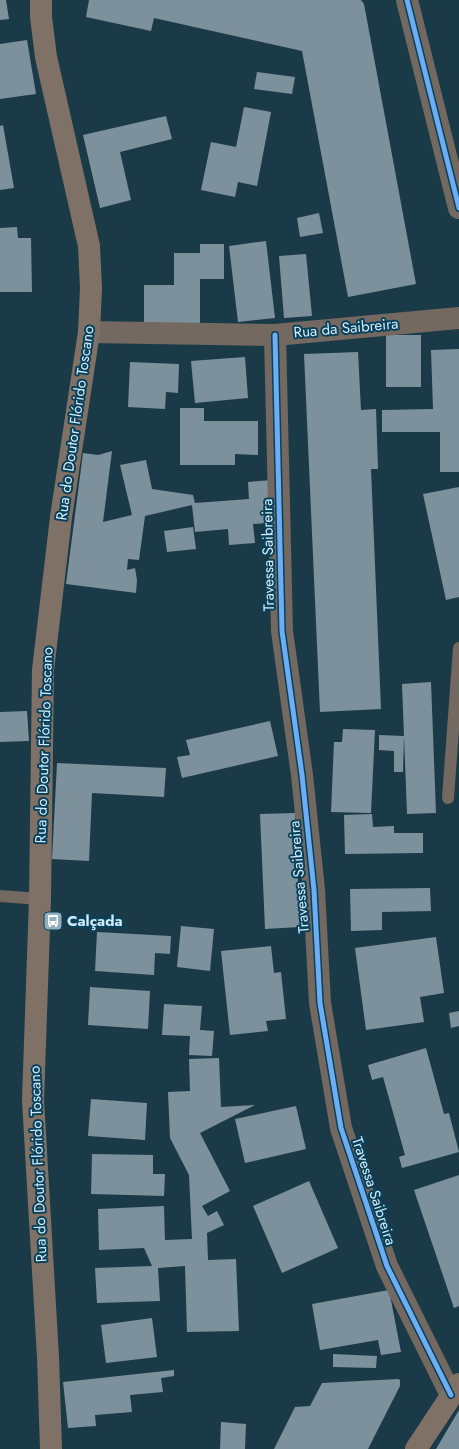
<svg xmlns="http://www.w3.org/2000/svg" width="459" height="1449" font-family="Jost,sans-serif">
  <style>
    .building { fill: #7c919c }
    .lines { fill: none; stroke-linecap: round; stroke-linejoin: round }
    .lane { stroke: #736960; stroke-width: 12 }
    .street { stroke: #736960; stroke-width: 22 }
    .secondary { stroke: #807166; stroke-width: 22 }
    .cycleway-casing { stroke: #09415a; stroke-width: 8 }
    .cycleway { stroke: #6dadf4; stroke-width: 5 }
    .labels { text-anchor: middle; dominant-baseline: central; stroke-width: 4; stroke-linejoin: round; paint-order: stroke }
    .street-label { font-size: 15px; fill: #d3ecfc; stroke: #09415a }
    .poi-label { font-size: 15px; font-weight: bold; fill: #d3ecfc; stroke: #09415a; text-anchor: start }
  </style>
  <rect width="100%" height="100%" fill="#1b3a48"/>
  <!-- building -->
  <g class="building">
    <path d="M0,0H6L9,19L0,20Z"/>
    <path d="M89,0H361L364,4L416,284L348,297L302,51L154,18L151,31L86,17Z"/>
    <path d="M27,40L36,94L0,99V44Z"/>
    <path d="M257,72L295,77L292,94L254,89Z"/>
    <path d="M244,107L271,112L257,186L238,182L235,197L201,190L211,142L236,147Z"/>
    <path d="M166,116L172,139L120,152L131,200L100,208L83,135Z"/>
    <path d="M3,125L14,188L0,190V126Z"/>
    <path d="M319,213L323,233L300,237L297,218Z"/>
    <path d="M17,227L18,238H31L32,292H0V228Z"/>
    <path d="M266,241L275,318L238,322L229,246Z"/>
    <path d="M200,244H224V279H200V324H144V285H174V253H200Z"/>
    <path d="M306,254L312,316L284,318L279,256Z"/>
    <rect x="386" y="335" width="35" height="52"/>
    <path d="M459,349V472H440V432H382V410L433,409L431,350Z"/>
    <path d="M358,352L361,410L376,409L378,469H371L381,709L320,712L304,354Z"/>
    <path d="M245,357L248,398L195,403L191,361Z"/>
    <path d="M130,362L179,364L178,393L166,392L165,409L128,407Z"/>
    <path d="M180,408H204V421H258V455L235,454V465H180Z"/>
    <path d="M112,451L103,522L132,515L120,465L146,460L152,489L193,495L195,503L249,499L248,482L271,480L283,522L253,524L255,543L229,545L228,529L195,532L192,505L145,516L139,560L128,559L127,570L135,568L137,580L136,593L66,584L83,453L98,455Z"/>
    <path d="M459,487V597L446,600L423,494Z"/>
    <path d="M193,527L196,549L167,552L164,531Z"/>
    <path d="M431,682L436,813L407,814L402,684Z"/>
    <path d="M27,711L29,741L0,742V712Z"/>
    <path d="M270,721L278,756L182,778L177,757L190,755L186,740Z"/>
    <path d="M343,729L375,730L371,813L331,812L334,742H342Z"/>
    <path d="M379,735L404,736L403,772H394V751L379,750Z"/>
    <path d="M57,763L166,768L164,797L92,793L89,861L52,859Z"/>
    <path d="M295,813L300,927L265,929L260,814Z"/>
    <path d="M372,814L373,827L394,826V833H423V853L345,854L344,815Z"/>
    <path d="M430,888L431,911L382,912V930L351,931L350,889Z"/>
    <path d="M181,926L214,929L210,971L177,967Z"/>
    <path d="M97,932L171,936L170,954L155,953L154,975L95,971Z"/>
    <path d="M436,937L444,993L420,997L424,1022L366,1030L355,948Z"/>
    <path d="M271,946L274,973L281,972L286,1019L266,1021L268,1031L230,1035L221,951Z"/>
    <path d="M90,987L150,991L148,1029L88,1025Z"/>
    <path d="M164,1004L202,1006L200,1030L214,1031L212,1056L189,1055L190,1036L162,1035Z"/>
    <path d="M459,1011V1026L451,1028L449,1013Z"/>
    <path d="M426,1048L444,1114L449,1113L459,1152L402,1168L399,1157L405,1155L383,1077L372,1080L368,1065Z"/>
    <path d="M219,1058L221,1107L255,1105L200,1133L230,1191L202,1206L208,1216L217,1211L224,1225L207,1233L208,1260L236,1259L239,1331L187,1332L185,1266L158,1268L160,1301L97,1303L95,1268L152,1266L144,1248L99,1250L98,1209L164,1206L165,1240L192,1239L189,1175L170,1138L168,1092L190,1091L189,1059Z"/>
    <path d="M91,1099L147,1103L145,1140L88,1136Z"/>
    <path d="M296,1106L306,1149L245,1163L235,1119Z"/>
    <path d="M92,1154L153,1155V1174H165L164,1196L91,1194Z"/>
    <path d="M459,1175V1306L454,1308L414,1190Z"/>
    <path d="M309,1181L338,1248L282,1273L253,1206Z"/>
    <path d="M389,1290L401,1352L381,1355L378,1340L320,1350L312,1304Z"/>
    <path d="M152,1318L157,1357L106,1363L101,1325Z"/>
    <path d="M333,1354L377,1356L376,1368L333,1367Z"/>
    <path d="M174,1370V1376L161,1378L163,1392L130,1395L132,1412L95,1415L96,1426L68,1428L63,1382Z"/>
    <path d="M398,1379L400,1380V1386L368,1449H274L295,1407L310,1406L322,1383Z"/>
    <path d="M459,1410V1449H436Z"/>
    <path d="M221,1422L246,1424L245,1449H220Z"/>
  </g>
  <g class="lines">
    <!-- lane -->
    <g class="lane">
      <path d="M448,798L459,648"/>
      <path d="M0,896L40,899"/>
    </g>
    <!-- street -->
    <g class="street">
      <path d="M407,0L459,208"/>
      <path d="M89,332L275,335L459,318"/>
      <path d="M275,335L282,631L302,775L314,890L320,1003L341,1128L387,1266L451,1395"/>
    </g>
    <!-- secondary -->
    <g class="secondary">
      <path d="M41,0V17L46,57L89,246L91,288L89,332L61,517L43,670L40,899L33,1100L48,1357L51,1449"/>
      <path d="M416,1449L459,1384"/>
    </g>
    <defs>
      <g id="cycleway">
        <path d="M407,0L459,208"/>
        <path d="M275,335L282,631L302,775L314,890L320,1003L341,1128L387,1266L451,1395"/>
      </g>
    </defs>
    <!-- cycleway casing -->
    <use href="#cycleway" class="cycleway-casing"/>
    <!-- cycleway -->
    <use href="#cycleway" class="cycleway"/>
  </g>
  <!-- icons -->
  <defs>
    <symbol id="bus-square" viewBox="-11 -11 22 22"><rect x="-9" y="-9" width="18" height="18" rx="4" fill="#93aebd" stroke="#09415a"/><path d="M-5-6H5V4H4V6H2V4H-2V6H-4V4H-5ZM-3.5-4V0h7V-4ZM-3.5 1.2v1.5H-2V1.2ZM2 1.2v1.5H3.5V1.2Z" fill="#fff"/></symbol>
  </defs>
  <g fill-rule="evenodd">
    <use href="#bus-square" x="42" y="910" width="22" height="22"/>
  </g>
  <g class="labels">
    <!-- street labels -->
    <g class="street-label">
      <text transform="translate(346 328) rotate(-5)">Rua da Saibreira</text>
      <text transform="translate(75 423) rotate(-82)">Rua do Doutor Flórido Toscano</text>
      <text transform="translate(268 555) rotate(-91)">Travessa Saibreira</text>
      <text transform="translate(44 745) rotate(-88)">Rua do Doutor Flórido Toscano</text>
      <text transform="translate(299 877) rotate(-95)">Travessa Saibreira</text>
      <text transform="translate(38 1164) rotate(-92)">Rua do Doutor Flórido Toscano</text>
      <text transform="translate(374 1191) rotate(72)">Travessa Saibreira</text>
    </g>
    <!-- poi labels -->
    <g class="poi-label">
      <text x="67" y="921">Calçada</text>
    </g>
  </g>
</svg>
